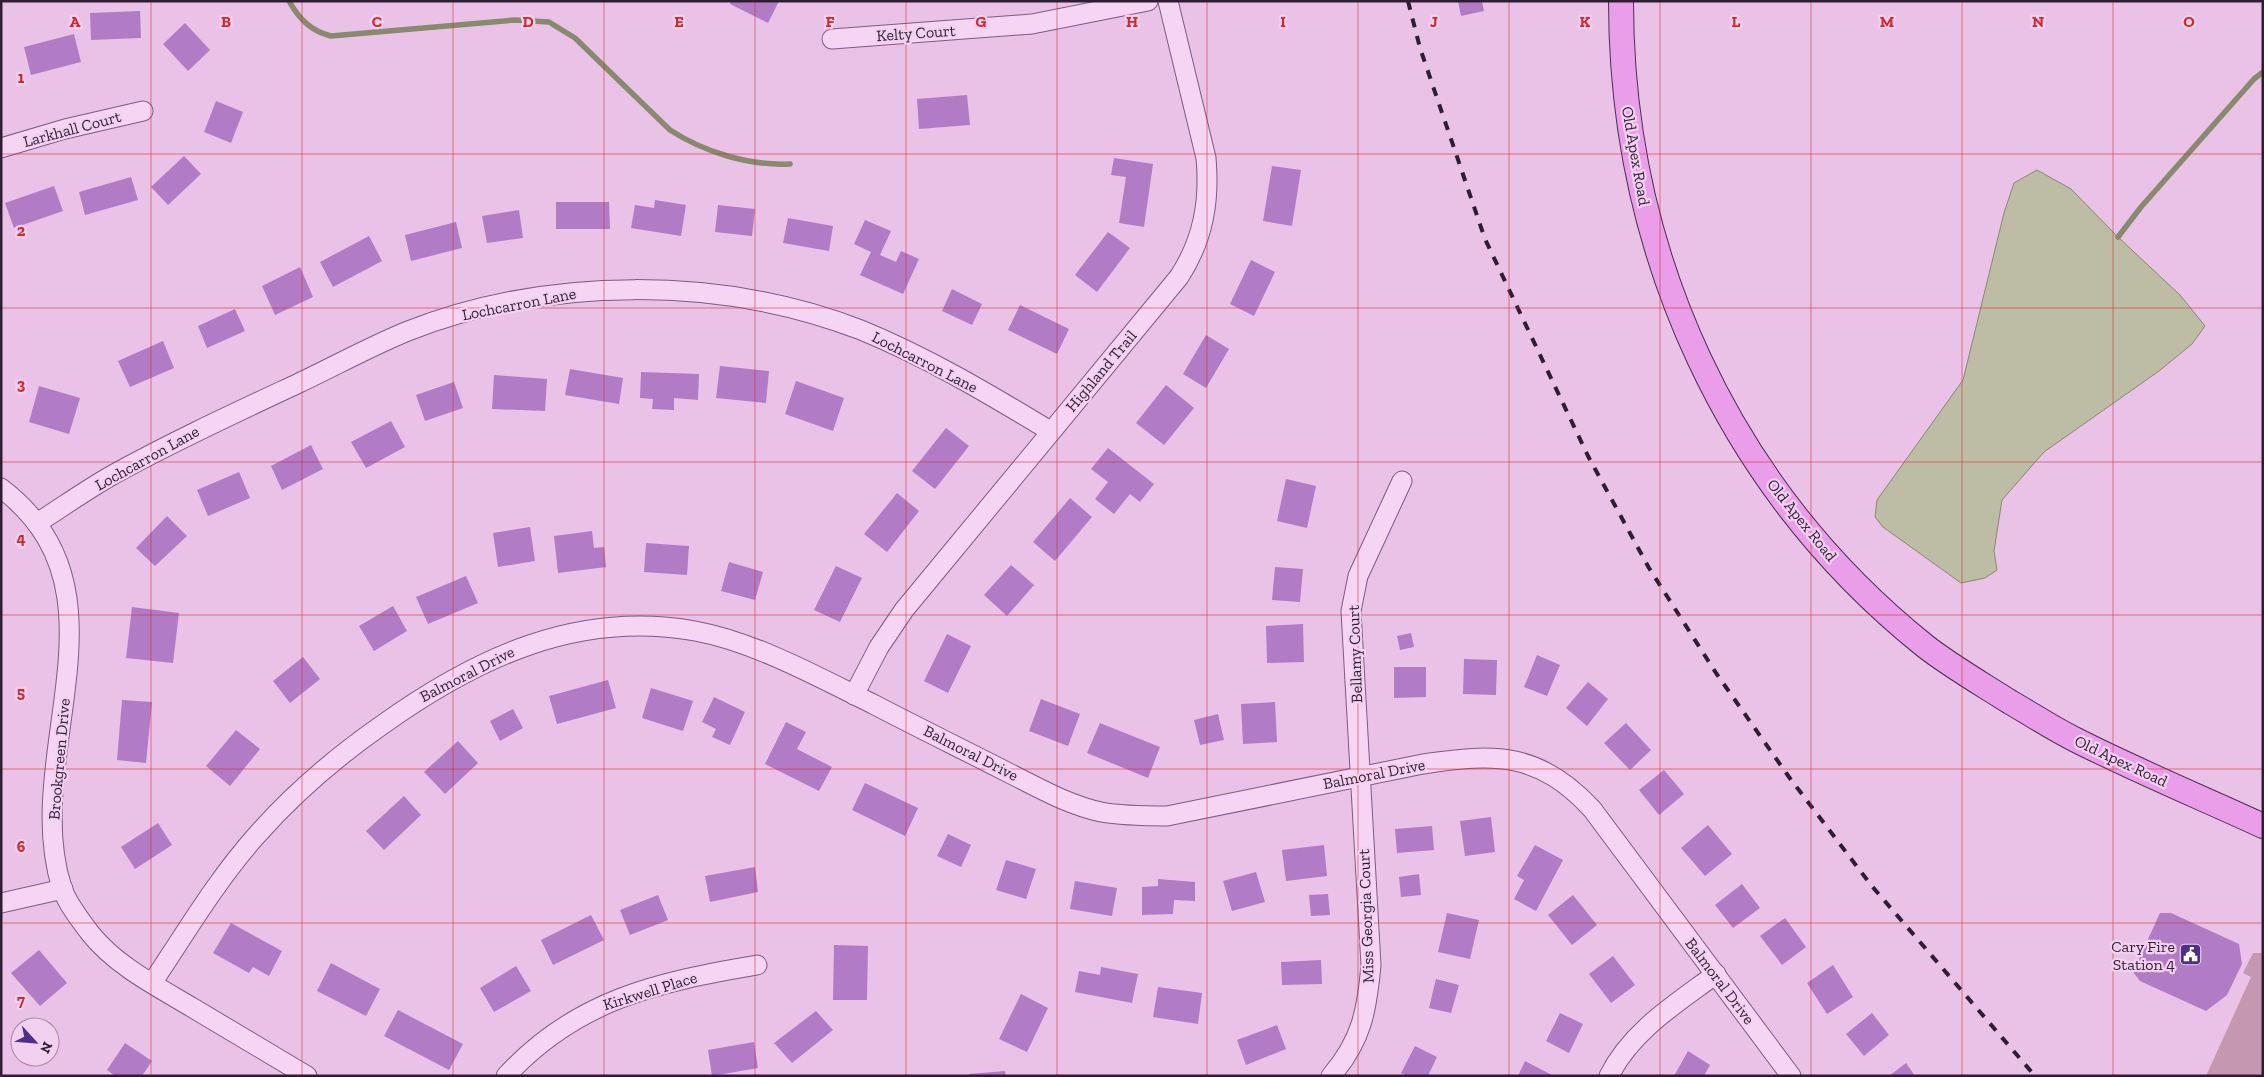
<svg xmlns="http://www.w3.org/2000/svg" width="2264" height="1077" font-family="'Zilla Slab',serif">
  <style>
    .green { fill: #c697b1 }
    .water { fill: #bcbda4; stroke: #878a6c }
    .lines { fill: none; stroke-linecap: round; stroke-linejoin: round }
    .stream { stroke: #878a6c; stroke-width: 5.5 }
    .building { fill: #b27bc5 }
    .minor-casing { stroke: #7d5b82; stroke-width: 21 }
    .major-casing { stroke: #492f50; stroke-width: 26 }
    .minor { stroke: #f5d4f4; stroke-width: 19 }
    .major { stroke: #ea9de8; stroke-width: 24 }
    .rail { stroke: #2f1e33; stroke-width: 4; stroke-dasharray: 9 9; stroke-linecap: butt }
    .grid { fill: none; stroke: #d62828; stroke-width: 1; stroke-opacity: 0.55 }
    .labels { text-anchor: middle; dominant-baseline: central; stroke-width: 4.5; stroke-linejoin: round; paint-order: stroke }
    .street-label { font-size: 16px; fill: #2f1e33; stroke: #f2d1f0 }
    .poi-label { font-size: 16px; fill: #2f1e33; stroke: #f2d1f0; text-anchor: end }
    .grid-label { font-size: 16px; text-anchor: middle; font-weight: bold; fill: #d62828; stroke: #f2d1f0; stroke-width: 4.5; stroke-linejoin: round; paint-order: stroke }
  </style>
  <rect width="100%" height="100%" fill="#eac2e8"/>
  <!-- green -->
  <path class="green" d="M2253,953H2263V1076H2206L2251,977L2243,973Z"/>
  <!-- water -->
  <path class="water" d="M2037,170L2071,189L2118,237L2180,295L2205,326L2192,344L2159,371L2044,452L2002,500L1994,551L1997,570L1985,578L1961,583L1883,527L1875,517L1877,500L1963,380L2004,213L2014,183Z"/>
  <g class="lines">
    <!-- stream -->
    <g class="stream">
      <path d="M289,1C299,19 311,31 331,36L515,20L549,22L575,38L670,130C704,152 749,166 790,164"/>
      <path d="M2118,237L2141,207L2254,79L2263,72"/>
    </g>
  </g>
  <!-- building -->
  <g class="building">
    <path d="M731,1H779L768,23L730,4Z"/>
    <path d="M1458,1H1482L1484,11L1461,16Z"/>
    <path d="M140,11L141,38L91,40L90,13Z"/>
    <path d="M185,23L210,50L188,71L163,44Z"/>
    <path d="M74,34L81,62L31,75L24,47Z"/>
    <path d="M967,95L970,125L919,129L917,99Z"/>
    <path d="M216,101L243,112L231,143L204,132Z"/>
    <path d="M184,156L201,174L168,205L151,187Z"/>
    <path d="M1114,158L1153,164L1144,227L1119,223L1126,177L1111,175Z"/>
    <path d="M1272,166L1301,170L1292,226L1263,221Z"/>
    <path d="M131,177L138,200L85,215L79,192Z"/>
    <path d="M54,186L63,211L14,228L5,203Z"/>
    <path d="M655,200L686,205L681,236L631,228L635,205L654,208Z"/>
    <path d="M556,202H609L610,229H556Z"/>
    <path d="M718,205L755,209L752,236L715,232Z"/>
    <path d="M519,210L523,238L487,243L482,216Z"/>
    <path d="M788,218L833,226L829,251L783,243Z"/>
    <path d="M865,220L891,231L880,255L896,262L901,251L919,259L903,294L860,275L871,252L854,244Z"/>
    <path d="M456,222L462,248L411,261L405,235Z"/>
    <path d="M1108,232L1130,248L1097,292L1075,275Z"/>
    <path d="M369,236L382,261L333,287L320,262Z"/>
    <path d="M1251,260L1275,272L1254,316L1230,304Z"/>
    <path d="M300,267L313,297L275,315L262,286Z"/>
    <path d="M952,289L982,304L972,325L942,311Z"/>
    <path d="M1020,305L1069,329L1057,354L1008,330Z"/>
    <path d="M235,309L245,331L207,348L198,326Z"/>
    <path d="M1206,335L1229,349L1206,388L1183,374Z"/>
    <path d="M163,341L174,368L130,387L118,361Z"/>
    <path d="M720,366L769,371L766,403L716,398Z"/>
    <path d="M570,369L623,378L619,404L565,395Z"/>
    <path d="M641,372L699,374L698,400L674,398V410L652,409L653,399L640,398Z"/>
    <path d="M494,375L547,379L545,411L492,409Z"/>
    <path d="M796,381L844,398L833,431L785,414Z"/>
    <path d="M454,382L463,408L425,421L416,395Z"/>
    <path d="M1166,385L1194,408L1164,445L1136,423Z"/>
    <path d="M39,386L80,398L69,434L29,422Z"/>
    <path d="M391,421L405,447L366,468L351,442Z"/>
    <path d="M946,428L969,446L935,489L912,471Z"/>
    <path d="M311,445L323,469L282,490L271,466Z"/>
    <path d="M1108,448L1154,484L1140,502L1130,494L1114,514L1095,499L1108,482L1091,469Z"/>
    <path d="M239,472L250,498L208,516L197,490Z"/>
    <path d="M1286,479L1316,486L1307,528L1277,521Z"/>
    <path d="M897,493L919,511L887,552L864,534Z"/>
    <path d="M1070,498L1092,517L1055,561L1033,542Z"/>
    <path d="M167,516L187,536L155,566L136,548Z"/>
    <path d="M530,527L535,561L498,567L493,533Z"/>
    <path d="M592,531L594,548L604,547L606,567L558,573L554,536Z"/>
    <path d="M646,543L689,546L687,575L644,572Z"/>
    <path d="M729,562L763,572L755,600L721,591Z"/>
    <path d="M1011,565L1034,585L1007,616L984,595Z"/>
    <path d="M836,566L862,578L840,622L814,610Z"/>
    <path d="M1275,567L1303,569L1300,602L1272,600Z"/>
    <path d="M466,576L478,603L428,624L416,597Z"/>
    <path d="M393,606L407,631L374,651L359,626Z"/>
    <path d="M132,607L179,613L173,663L126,658Z"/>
    <path d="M1303,624L1304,662L1267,663L1266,626Z"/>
    <path d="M1411,633L1414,647L1400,650L1397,636Z"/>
    <path d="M947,634L971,646L948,693L924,681Z"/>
    <path d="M1537,655L1560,665L1547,696L1524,687Z"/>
    <path d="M303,657L320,679L290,703L273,681Z"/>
    <path d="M1464,659L1497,660L1496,695L1463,694Z"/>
    <path d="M1394,667H1426V697L1394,698Z"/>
    <path d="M608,680L616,708L557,724L549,696Z"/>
    <path d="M1588,682L1608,699L1587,726L1566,708Z"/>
    <path d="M651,688L693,701L683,731L642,718Z"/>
    <path d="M714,697L745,712L730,745L712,737L716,729L702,722Z"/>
    <path d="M1041,699L1080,714L1068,746L1029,731Z"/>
    <path d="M122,700L152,702L146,763L117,760Z"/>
    <path d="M1275,702L1277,742L1243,744L1241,704Z"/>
    <path d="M513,709L523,728L500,741L490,721Z"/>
    <path d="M1218,714L1224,740L1200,745L1194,720Z"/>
    <path d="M786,722L806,732L797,749L832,767L819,791L765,764Z"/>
    <path d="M1100,723L1160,747L1148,778L1087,753Z"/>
    <path d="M1626,723L1651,750L1630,770L1604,743Z"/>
    <path d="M236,730L260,749L230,786L206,766Z"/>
    <path d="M458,741L478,763L445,794L424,772Z"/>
    <path d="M1664,770L1684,794L1659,815L1639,790Z"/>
    <path d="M865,783L918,808L905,836L852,810Z"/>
    <path d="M404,796L421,815L384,850L366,831Z"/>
    <path d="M1491,817L1495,852L1465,856L1460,821Z"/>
    <path d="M158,823L172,845L135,869L121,847Z"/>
    <path d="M1708,825L1732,854L1705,876L1681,848Z"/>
    <path d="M1432,826L1434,850L1397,853L1395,829Z"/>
    <path d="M948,834L971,845L961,867L937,856Z"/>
    <path d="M1324,845L1327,876L1286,881L1282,850Z"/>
    <path d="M1535,845L1563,860L1536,911L1514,899L1524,880L1517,876Z"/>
    <path d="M1006,860L1036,869L1026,899L996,890Z"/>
    <path d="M755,867L758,892L710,902L705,876Z"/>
    <path d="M1256,872L1265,902L1232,911L1223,881Z"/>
    <path d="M1419,874L1421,895L1401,897L1399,877Z"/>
    <path d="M1158,879L1195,882V901L1174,900L1173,914L1142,915V887L1158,886Z"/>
    <path d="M1075,881L1117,888L1112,916L1070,909Z"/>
    <path d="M1742,884L1760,908L1733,928L1715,905Z"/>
    <path d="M1328,894L1330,915L1311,916L1309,895Z"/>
    <path d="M658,895L668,920L630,935L620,910Z"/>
    <path d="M1573,895L1597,925L1572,945L1548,915Z"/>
    <path d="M1447,913L1479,920L1470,959L1438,952Z"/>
    <path d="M2160,913H2171L2239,944L2242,964L2227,995L2206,1011L2140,981L2133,972Z"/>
    <path d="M591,915L604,940L553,965L541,940Z"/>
    <path d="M1785,918L1806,947L1782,965L1760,936Z"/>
    <path d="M231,923L282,951L269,976L253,967L249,973L213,953Z"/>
    <path d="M834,945L868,946L867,1000H833Z"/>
    <path d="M39,950L67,983L40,1006L11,973Z"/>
    <path d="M1613,956L1635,985L1611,1003L1589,974Z"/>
    <path d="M1321,960L1322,984L1282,985L1281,962Z"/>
    <path d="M331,963L380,989L366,1016L317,991Z"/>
    <path d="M1833,965L1853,997L1827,1014L1807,983Z"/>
    <path d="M516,966L531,991L494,1012L480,988Z"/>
    <path d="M1101,967L1138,974L1132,1003L1075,992L1079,971L1100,975Z"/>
    <path d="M1436,979L1459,985L1451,1013L1429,1008Z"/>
    <path d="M1158,987L1202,993L1198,1024L1153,1017Z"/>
    <path d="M1021,994L1048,1008L1027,1052L999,1039Z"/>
    <path d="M398,1010L463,1044L449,1070L384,1036Z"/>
    <path d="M816,1011L833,1030L792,1063L774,1043Z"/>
    <path d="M1560,1013L1583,1024L1569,1053L1546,1041Z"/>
    <path d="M1872,1013L1889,1035L1864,1056L1846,1034Z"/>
    <path d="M1277,1025L1286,1049L1246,1065L1237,1040Z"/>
    <path d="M754,1042L758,1068L712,1076L708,1050Z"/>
    <path d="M125,1043L152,1061L142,1076H115L107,1070Z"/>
    <path d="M1415,1046L1437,1057L1428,1076H1407L1401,1073Z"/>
    <path d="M1688,1051L1710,1065L1704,1076H1674Z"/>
    <path d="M1525,1061L1554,1076H1518Z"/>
    <path d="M1906,1063L1915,1076H1889Z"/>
    <path d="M1005,1071L1006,1076H969V1074Z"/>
  </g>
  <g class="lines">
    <defs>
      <g id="minor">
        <path d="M832,39L1032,24L1148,1"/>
        <path d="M1,148L65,129L143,111"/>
        <path d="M1,488C138,592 19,754 62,888C67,903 80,920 90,933C116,966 158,987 193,1008C231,1031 269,1053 307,1076"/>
        <path d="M37,523C64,506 89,488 116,473C176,440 237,412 299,383C335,366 371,346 408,331C548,276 722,276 861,330C927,357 989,394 1050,431"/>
        <path d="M854,695L879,647L904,610L1179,277C1203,240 1210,202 1206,158L1168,1"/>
        <path d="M1,903L63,889"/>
        <path d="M152,983C185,934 216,881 256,836C293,794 336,757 382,725C476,658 577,610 695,631C755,642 818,677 873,704C917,727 962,749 1007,772C1037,787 1068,805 1101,812C1123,816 1145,816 1167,816L1423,764C1496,753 1539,752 1592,809L1791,1076"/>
        <path d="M506,1076C577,999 658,982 757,965"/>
        <path d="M1331,1076C1362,1040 1367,1010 1371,965L1351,611L1358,576L1402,481"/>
        <path d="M1609,1076C1631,1031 1677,1003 1716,974"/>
      </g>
      <path id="major" d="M1621,1C1621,253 1728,488 1925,646C1952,667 1982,684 2010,702C2031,714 2052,728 2074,739C2135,770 2200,797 2263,826"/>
    </defs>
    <!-- minor casing -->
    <use href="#minor" class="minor-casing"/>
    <!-- major casing -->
    <use href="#major" class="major-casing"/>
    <!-- minor -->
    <use href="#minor" class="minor"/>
    <!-- major -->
    <use href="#major" class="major"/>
    <!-- rail -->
    <path class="rail" d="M1408,1L1420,48L1485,239L1588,456L1649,568L1716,673L1789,777L1871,885L2035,1076"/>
  </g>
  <!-- grid -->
  <path class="grid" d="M151,1V1076M302,1V1076M453,1V1076M604,1V1076M755,1V1076M906,1V1076M1057,1V1076M1207,1V1076M1358,1V1076M1509,1V1076M1660,1V1076M1811,1V1076M1962,1V1076M2113,1V1076M1,154H2263M1,308H2263M1,462H2263M1,615H2263M1,769H2263M1,923H2263"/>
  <!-- icons -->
  <defs>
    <symbol id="civic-square" viewBox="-11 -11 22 22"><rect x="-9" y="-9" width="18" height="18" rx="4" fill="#4e308b" stroke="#f2d1f0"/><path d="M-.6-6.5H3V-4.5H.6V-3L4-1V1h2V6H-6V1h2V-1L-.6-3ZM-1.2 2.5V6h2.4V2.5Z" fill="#fff"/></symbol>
  </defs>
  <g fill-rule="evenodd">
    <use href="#civic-square" x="2178" y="942" width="25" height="25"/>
  </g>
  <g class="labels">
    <!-- street labels -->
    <g class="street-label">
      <text transform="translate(916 33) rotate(-4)">Kelty Court</text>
      <text transform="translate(72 129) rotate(-15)">Larkhall Court</text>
      <text transform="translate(1636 156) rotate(80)">Old Apex Road</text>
      <text transform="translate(519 304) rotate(-11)">Lochcarron Lane</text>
      <text transform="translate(925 362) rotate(27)">Lochcarron Lane</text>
      <text transform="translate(1101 371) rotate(-50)">Highland Trail</text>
      <text transform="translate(147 458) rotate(-29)">Lochcarron Lane</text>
      <text transform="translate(1802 520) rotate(51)">Old Apex Road</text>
      <text transform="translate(1355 654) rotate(-92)">Bellamy Court</text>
      <text transform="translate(467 674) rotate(-27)">Balmoral Drive</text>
      <text transform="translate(971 753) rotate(27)">Balmoral Drive</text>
      <text transform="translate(59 759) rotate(-85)">Brookgreen Drive</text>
      <text transform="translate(2121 761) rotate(25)">Old Apex Road</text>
      <text transform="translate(1374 774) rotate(-11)">Balmoral Drive</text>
      <text transform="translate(1366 916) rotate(-92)">Miss Georgia Court</text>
      <text transform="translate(1720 981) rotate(53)">Balmoral Drive</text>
      <text transform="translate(650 991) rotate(-17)">Kirkwell Place</text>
    </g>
    <!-- poi labels -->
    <g class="poi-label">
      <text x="2175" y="946">Cary Fire<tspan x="2175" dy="18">Station 4</tspan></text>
    </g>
  </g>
  <g class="grid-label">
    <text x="75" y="27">A</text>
    <text x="226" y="27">B</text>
    <text x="377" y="27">C</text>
    <text x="528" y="27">D</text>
    <text x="679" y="27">E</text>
    <text x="830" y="27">F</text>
    <text x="981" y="27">G</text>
    <text x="1132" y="27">H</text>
    <text x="1283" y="27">I</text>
    <text x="1434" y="27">J</text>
    <text x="1585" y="27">K</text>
    <text x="1736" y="27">L</text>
    <text x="1887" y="27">M</text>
    <text x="2038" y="27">N</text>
    <text x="2189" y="27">O</text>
    <text x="21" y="83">1</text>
    <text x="21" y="236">2</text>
    <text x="21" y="390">3</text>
    <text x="21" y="544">4</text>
    <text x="21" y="698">5</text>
    <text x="21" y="852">6</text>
    <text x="21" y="1006">7</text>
  </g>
  <!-- border -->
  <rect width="2264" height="1077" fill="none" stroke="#2f1e33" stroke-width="5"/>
  <!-- north arrow -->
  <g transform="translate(35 1042) rotate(116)"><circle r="24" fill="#f2d1f0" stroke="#a489a4"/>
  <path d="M0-4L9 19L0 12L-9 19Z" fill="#4e308b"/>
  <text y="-8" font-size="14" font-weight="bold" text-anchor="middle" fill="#2f1e33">N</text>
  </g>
</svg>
